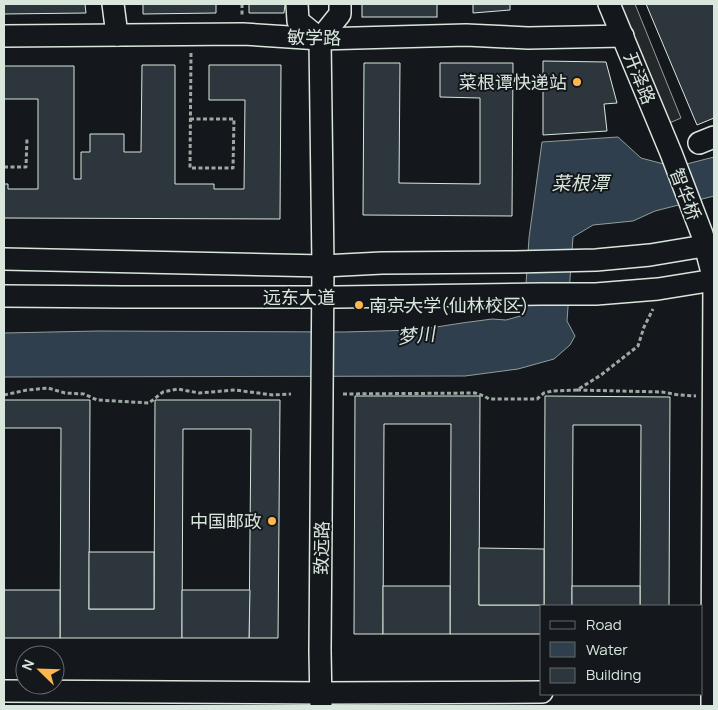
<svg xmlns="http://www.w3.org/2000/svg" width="718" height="710" font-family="Manrope,'Noto Sans SC',sans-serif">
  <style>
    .parking { fill: #24282b; stroke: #939e99 }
    .water { fill: #2f3f4d; stroke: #939e99 }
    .building { fill: #2c363c; stroke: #d8e6dc }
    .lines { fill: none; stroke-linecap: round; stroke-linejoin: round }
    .minor-casing { stroke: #d8e6dc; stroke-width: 24 }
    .path { stroke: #9da8a2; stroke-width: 3; stroke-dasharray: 4 2.5; stroke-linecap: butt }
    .minor { stroke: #14181c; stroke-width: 21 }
    .poi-dot { fill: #ffb74d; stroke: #14181c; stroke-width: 2 }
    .labels { text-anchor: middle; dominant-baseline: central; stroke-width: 4; stroke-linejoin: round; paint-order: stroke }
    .street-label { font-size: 18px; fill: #d8e6dc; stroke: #14181c }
    .poi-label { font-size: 18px; fill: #d8e6dc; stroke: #14181c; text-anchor: end }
    .water-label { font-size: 19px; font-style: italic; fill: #d8e6dc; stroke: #14181c }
  </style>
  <rect width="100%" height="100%" fill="#14181c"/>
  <!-- parking -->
  <path class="parking" d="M618,4H635L681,118L667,124Z"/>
  <!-- water -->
  <path class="water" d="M618,137L641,158L675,167L714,157V196L655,211L633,221L593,225L573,237L567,321L575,336L570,345L554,359L518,369L465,376L4,377V333L98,331L344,332L417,330L462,323L492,319L506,320L524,315L529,238L542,142Z"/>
  <!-- building -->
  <g class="building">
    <path d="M4,4H85L86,13L4,14Z"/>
    <path d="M143,4H216V13L143,14Z"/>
    <path d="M249,4H285L284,13H249Z"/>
    <rect x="362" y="4" width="75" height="13"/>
    <path d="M473,4H510V10L473,13Z"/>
    <path d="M646,4H714V118L697,125Z"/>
    <path d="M543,61L606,62L617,103L604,104L607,131L543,135Z"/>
    <path d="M364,63H400L399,183L480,184V98L440,97V63H513L512,216L363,215Z"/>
    <path d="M142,65H175V184H214V189H244L245,100H209V65H281L280,219L4,218V184H8V189H38V99H4V66H74V179H81V152H90V134H124V152H141Z"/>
    <path d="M355,396H480L479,605H544L545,396L670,397L669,606H640L641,425H573L572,606H542V634H450L451,424H384L383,634H354Z"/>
    <path d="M4,400H90L89,609H154L155,400H280L278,638H249L251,429H183L182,638H60L61,428H4Z"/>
    <path d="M479,548L544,549V605H479Z"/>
    <rect x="89" y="552" width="65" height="57"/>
    <rect x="383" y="586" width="67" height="48"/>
    <rect x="572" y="586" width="68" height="20"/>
    <rect x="4" y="590" width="56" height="48"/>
    <path d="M182,590H250L249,638H182Z"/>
  </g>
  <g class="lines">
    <defs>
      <g id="minor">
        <path d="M113,4L117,35"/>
        <path d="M297,4L298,21L320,39"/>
        <path d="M609,4L671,153L702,234L714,280L712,662V706"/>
        <path d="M4,36L243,34L320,39L466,35L528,38L623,36"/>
        <path d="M699,143L714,137"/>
        <path d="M4,259L323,266L382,263L515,262L596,260L650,255L704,246L714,244"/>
        <path d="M4,296L123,297H338L541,294H596L658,289L714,280"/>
        <path d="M4,691L321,693L542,692"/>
        <path d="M321,706L320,651L323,266L320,39L340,14V4"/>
      </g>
    </defs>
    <!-- minor casing -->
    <use href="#minor" class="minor-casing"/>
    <!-- path -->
    <g class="path">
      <path d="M242,4V16"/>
      <path d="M190,119H234L233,168H190L191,52"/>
      <path d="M4,167H26L27,138"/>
      <path d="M577,390L662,392L679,395L696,396"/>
      <path d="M343,394L475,393L484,396L489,399H537L544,393L552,391L577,390L601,375L638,346L644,327L653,309"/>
      <path d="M4,395L27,390L48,388L65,393L84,394L97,400L149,403L163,392L178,389L199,393L235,390L273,395L291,394"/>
    </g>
    <!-- minor -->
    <use href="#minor" class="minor"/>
  </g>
  <!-- markers -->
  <g class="poi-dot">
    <circle cx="577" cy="82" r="5"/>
    <circle cx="359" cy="305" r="5"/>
    <circle cx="272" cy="521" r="5"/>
  </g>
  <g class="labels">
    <!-- street labels -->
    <g class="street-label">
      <text transform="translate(314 37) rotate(1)">敏学路</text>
      <text transform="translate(640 78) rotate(68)">开泽路</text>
      <text transform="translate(686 194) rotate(69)">智华桥</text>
      <text x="299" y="297">远东大道</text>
      <text transform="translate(321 548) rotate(-89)">致远路</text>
    </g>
    <!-- poi labels -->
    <g class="poi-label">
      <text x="567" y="82">菜根谭快递站</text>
      <text x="369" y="305" text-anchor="start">南京大学(仙林校区)</text>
      <text x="262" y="521">中国邮政</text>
    </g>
    <!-- water labels -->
    <g class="water-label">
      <text x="580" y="183">菜根潭</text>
      <text transform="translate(416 335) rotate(-5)">梦川</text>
    </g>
  </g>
  <!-- border -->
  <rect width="718" height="710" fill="none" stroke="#d8e6dc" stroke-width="10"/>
  <!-- legend -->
  <rect x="540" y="605" width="162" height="90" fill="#14181c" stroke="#626a69"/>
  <rect x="550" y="621" width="25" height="8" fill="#14181c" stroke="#626a69"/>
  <text x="586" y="630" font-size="15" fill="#d8e6dc">Road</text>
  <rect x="550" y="642" width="25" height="15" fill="#2f3f4d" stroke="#626a69"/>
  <text x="586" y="655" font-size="15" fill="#d8e6dc">Water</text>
  <rect x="550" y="668" width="25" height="15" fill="#2c363c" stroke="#626a69"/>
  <text x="586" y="680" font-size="15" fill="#d8e6dc">Building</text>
  <!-- north arrow -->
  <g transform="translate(40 670) rotate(293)"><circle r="24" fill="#14181c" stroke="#626a69"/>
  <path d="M0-4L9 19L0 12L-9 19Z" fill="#ffb74d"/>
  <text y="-8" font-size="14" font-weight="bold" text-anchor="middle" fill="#d8e6dc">N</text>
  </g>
</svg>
